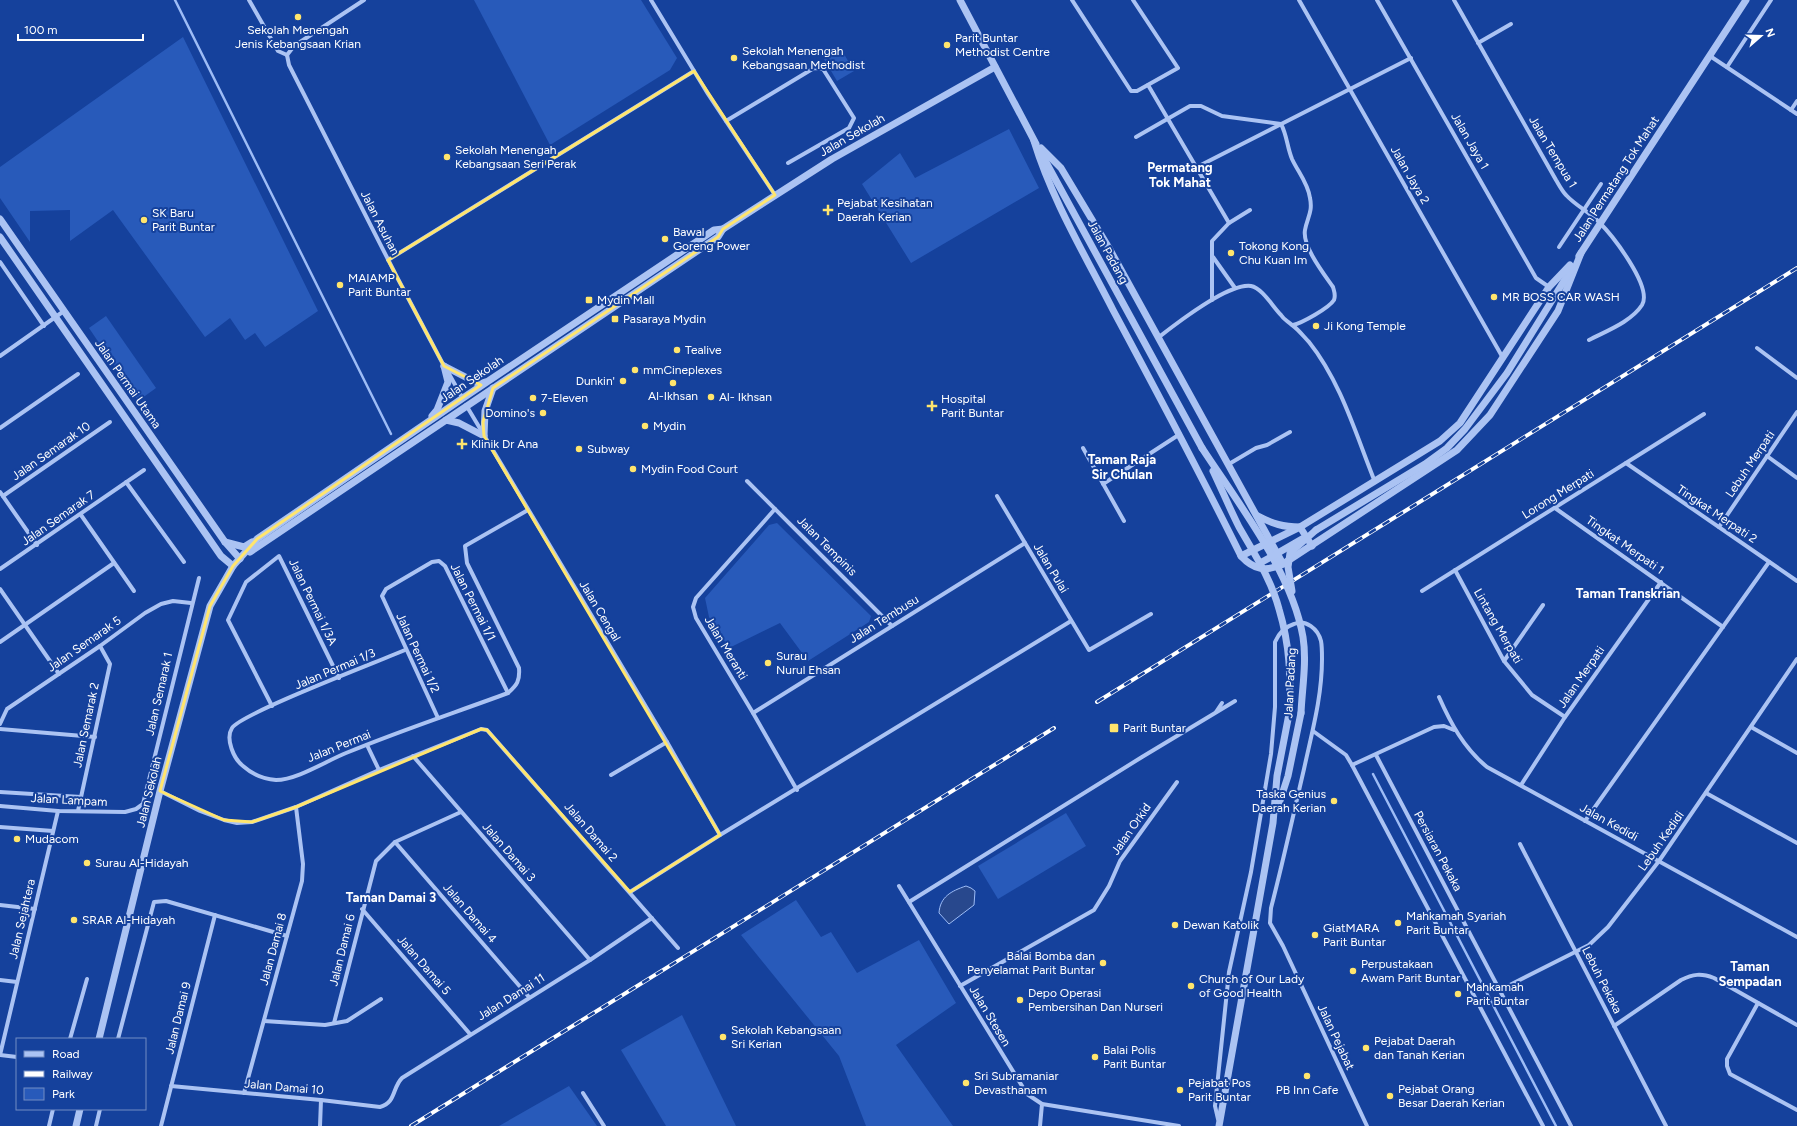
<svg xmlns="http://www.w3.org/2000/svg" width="1797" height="1126" font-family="Figtree,sans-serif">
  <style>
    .green { fill: #285aba }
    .water { fill: #28488d; stroke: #9dbcf6 }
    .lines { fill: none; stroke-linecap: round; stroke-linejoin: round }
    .stream { stroke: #9dbcf6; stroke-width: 2.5 }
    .minor { stroke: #abc3f3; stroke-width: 4 }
    .tertiary { stroke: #abc3f3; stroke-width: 7 }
    .rail-casing { stroke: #fff; stroke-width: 4 }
    .rail { stroke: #15419c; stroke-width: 2.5; stroke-dasharray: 8; stroke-linecap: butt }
    .tertiary-bridge { stroke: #abc3f3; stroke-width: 7 }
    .marked { fill: none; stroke: #ffe56d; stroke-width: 3; stroke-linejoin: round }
    .poi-dot { fill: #ffe56d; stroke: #15419c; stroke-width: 1.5 }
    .labels { text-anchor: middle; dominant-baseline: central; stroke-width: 4; stroke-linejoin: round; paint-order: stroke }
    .poi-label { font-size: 12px; fill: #fff; stroke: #15419c; text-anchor: start }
    .street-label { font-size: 12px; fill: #fff; stroke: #15419c }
    .neighbourhood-label { font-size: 13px; font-weight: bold; fill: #fff; stroke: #15419c }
  </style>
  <rect width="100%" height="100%" fill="#15419c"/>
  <!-- green -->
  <g class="green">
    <path d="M474,0H641L677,58L670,70L550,145Z"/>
    <path d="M183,37L318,311L265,347L255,333L245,340L230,318L205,337L113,210L70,241V210L30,211V242L0,198V167Z"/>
    <path d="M841,49L854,71L837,81L824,59Z"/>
    <path d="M1009,129L1039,188L911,263L862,184L900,153L915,178Z"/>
    <path d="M106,316L156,388L138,401L89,328Z"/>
    <path d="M777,523L871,616L869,622L808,661L780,623L729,648L709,617L705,598L769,525Z"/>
    <path d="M1066,813L1086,846L998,899L978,866Z"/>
    <path d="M796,900L821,937L831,932L857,973L919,940L956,1003L896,1045L953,1126H866L839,1056L741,935Z"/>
    <path d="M682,1015L736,1126H666L621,1050Z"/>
    <path d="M569,1086L597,1126H499Z"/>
  </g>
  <!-- water -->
  <path class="water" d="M966,886L971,888L975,891L974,905L949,924L939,913C940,897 951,891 966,886Z"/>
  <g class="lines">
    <!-- stream -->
    <g class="stream">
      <path d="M175,0L391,434"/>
      <path d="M1373,774L1556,1126"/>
    </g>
    <!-- minor -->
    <g class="minor">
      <path d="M249,0L278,51L287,55"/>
      <path d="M651,0L708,94L775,195"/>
      <path d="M1072,0L1131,91H1137L1178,68L1133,0"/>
      <path d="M1299,0L1503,358"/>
      <path d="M1377,0L1536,278L1549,287"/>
      <path d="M1454,0L1556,180C1559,185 1562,191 1566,195C1575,205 1589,212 1599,222C1612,235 1653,287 1642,305C1631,322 1606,331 1589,340"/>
      <path d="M1478,43L1511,24"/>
      <path d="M287,55L289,65L398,279L444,366"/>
      <path d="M287,55L294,46L364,0"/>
      <path d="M1710,56L1797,114"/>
      <path d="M1727,67L1771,0"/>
      <path d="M1148,85L1229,223"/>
      <path d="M1791,110L1797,101"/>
      <path d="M726,121L814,68L823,69L854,118L849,128L788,163"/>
      <path d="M1136,137L1190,106H1201L1222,116L1281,124C1287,135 1287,147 1292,159C1298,172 1308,183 1310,198C1313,212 1307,218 1305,230C1302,246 1324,274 1333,287C1334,291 1336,295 1334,300C1329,308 1302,323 1293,325"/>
      <path d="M1197,167L1411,58"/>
      <path d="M1559,247L1601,184"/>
      <path d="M1213,257L1235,288"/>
      <path d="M388,260L694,71"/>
      <path d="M0,262L44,326"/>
      <path d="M1212,300V241L1229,223L1250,210"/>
      <path d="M1159,337C1177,323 1228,283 1251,286C1262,288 1273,307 1281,315C1284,320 1288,321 1292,325C1298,329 1304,337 1309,342C1341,382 1356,435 1375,482"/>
      <path d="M1757,348L1797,378"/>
      <path d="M0,356L64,311"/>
      <path d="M448,372L463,399"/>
      <path d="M466,405L667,742L720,835"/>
      <path d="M0,428L78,374"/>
      <path d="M1083,448L1124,521"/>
      <path d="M1767,456L1797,478"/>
      <path d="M1626,463L1797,581"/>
      <path d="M1229,464L1256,448L1267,445L1290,432"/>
      <path d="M747,481L892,626"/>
      <path d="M126,482L184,562"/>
      <path d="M1103,484L1180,434"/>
      <path d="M0,492L37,545"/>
      <path d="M3,496L110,422"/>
      <path d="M997,496L1089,650L1151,614"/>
      <path d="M1555,508L1723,627"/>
      <path d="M775,509L696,598L693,607L696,618L753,713L797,790"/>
      <path d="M81,515L134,591"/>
      <path d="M1719,527L1797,412"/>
      <path d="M0,569L144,470"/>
      <path d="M1455,570L1504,661L1532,695L1565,717"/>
      <path d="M0,589L59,674"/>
      <path d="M1422,591L1704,414"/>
      <path d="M0,642L114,563"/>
      <path d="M405,650C380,661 242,713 232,728C225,739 234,759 243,766C252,774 263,779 276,780C297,780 326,761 346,753C399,731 454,713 508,693C517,685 520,681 519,668L467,563L465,546L528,510"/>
      <path d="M1504,661L1543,605"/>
      <path d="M1439,697C1451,724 1464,748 1487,767L1797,937"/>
      <path d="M272,706L228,620L246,582L279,556L339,678"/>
      <path d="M1216,712L1222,703"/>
      <path d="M753,713L1025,543"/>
      <path d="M438,718L382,596L386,589L432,562L439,561L445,566L508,693"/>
      <path d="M0,724L7,709L100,646L145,613L161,604L173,601L191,603"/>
      <path d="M1751,727L1797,753"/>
      <path d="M0,729L95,737"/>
      <path d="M1313,731L1346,755L1352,765L1543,1126"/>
      <path d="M367,745L379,770"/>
      <path d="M1376,755L1571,1126"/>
      <path d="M413,756L590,960"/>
      <path d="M1352,765L1434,727L1444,726L1454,730"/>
      <path d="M611,775L667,742"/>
      <path d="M1521,785L1565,717L1661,582"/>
      <path d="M160,791L200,811L224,820L237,823L252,822L296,807L379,770L481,729L487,730L678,948"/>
      <path d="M0,792L81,797"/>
      <path d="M1706,793L1797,843"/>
      <path d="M0,806L58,811L125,812L136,809L143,804L199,578"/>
      <path d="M78,811L110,664L100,646"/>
      <path d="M1585,821L1769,562"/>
      <path d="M0,827L53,831"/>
      <path d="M395,842L529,997"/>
      <path d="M1520,844L1666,1126"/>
      <path d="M899,886L1027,1094L1042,1104L1179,1126"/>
      <path d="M630,892L720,835L1071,621"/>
      <path d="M909,902L1142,757L1235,701"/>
      <path d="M0,905L35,909"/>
      <path d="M362,909L470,1034"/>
      <path d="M0,980L17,982"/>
      <path d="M960,986L1094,910L1109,886L1120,861L1177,782"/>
      <path d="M1500,990L1589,945L1608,927L1659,861L1797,659"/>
      <path d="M1758,1003L1727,1059V1066L1730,1074L1797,1110"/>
      <path d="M264,1021L325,1025L347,1021L381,999"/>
      <path d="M334,1023L376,861L395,842L461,812"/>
      <path d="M1614,1026L1681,980C1693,974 1701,973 1714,978L1797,1025"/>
      <path d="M70,1039L87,979"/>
      <path d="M118,1039L154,902L166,901L287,936"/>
      <path d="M0,1055L58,811"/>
      <path d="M0,1055L17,1057"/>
      <path d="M171,1086L321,1100L380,1107C396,1103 392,1088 402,1078L590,960L652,918"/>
      <path d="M244,1093L302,881L303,864L296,807"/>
      <path d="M583,1093L604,1126"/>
      <path d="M1218,1119L1215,1106L1229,972L1251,872L1271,754L1275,707V642C1279,633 1284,627 1294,624C1306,619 1318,629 1321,641C1322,646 1322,653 1322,659C1322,697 1312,732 1304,769C1293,816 1283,862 1271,908L1270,923L1283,946L1367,1126"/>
      <path d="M49,1126L53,1109"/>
      <path d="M96,1126L100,1109"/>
      <path d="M161,1126L215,915"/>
      <path d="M320,1126L321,1100"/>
      <path d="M1040,1126L1042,1104"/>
    </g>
    <!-- tertiary -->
    <g class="tertiary">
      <path d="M960,0L1036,144"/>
      <path d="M1034,141C1052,200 1085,255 1113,310C1157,392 1200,473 1241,556C1254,570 1266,572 1283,564L1457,450L1490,415L1558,311L1581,253"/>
      <path d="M1041,148L1061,168L1109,248L1283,564"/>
      <path d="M1041,153L1202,448"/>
      <path d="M0,219L225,542L240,559"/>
      <path d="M0,237L221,556L233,566"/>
      <path d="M1579,256L1746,0"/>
      <path d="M444,366L479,384L485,382"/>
      <path d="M432,416L437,410L448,382L444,366"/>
      <path d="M446,420L459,423L484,436"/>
      <path d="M484,436L485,411L493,388"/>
      <path d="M1258,516C1273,524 1283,527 1300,527L1312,546"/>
      <path d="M1316,530L1425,464L1447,448L1465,429L1507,373L1572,268"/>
      <path d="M225,542L244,547L252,542"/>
      <path d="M250,552L718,237L723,229"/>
      <path d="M1241,556L1300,527L1440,441L1460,423L1549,287L1570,265"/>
      <path d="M1260,563L1271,557"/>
      <path d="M1277,810L1288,776L1301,713"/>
      <path d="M99,1039L160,791L210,606L233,566L257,539L463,398L714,230L723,229L832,159L995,67"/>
      <path d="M76,1126L80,1109"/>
      <path d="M1219,1126L1273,823L1277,776L1289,714"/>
    </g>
    <defs>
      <g id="rail">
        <path d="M1097,702L1797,268"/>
        <path d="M411,1126L1054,728"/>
      </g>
    </defs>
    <!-- rail casing -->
    <use href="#rail" class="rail-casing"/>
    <!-- rail -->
    <use href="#rail" class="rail"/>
    <!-- tertiary-bridge -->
    <g class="tertiary-bridge">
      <path d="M1202,448C1238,503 1292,572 1303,637C1307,662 1302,689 1301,713"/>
      <path d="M1213,471C1222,490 1230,509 1239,527C1254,553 1271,579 1279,609C1290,646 1291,676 1289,714"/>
      <path d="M1271,557L1302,539"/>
      <path d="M1292,591L1288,567L1290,553L1316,530"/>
    </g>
  </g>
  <!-- marked area -->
  <path class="marked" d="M694,71L775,195L723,229L718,237L493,388L483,422L484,436L720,835L630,892L487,730L481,729L296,807L252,822L224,820L160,791L210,606L233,566L257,539L481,385L444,366L388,260Z"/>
  <!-- markers -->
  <g class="poi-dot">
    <circle cx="298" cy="17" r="4"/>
    <circle cx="947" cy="45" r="4"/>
    <circle cx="734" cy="58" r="4"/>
    <circle cx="447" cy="157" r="4"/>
    <path d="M826 204h4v4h4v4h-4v4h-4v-4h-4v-4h4z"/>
    <circle cx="144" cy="220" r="4"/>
    <circle cx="665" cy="239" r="4"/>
    <circle cx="1231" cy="253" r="4"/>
    <circle cx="340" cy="285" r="4"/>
    <circle cx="1494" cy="297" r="4"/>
    <rect x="585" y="296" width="8" height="8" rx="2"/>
    <rect x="611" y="315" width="8" height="8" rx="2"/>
    <circle cx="1316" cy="326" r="4"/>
    <circle cx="677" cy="350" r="4"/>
    <circle cx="635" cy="370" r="4"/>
    <circle cx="623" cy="381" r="4"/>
    <circle cx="673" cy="383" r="4"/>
    <circle cx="711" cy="397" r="4"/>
    <circle cx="533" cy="398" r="4"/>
    <path d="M930 400h4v4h4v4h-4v4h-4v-4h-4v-4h4z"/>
    <circle cx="543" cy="413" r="4"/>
    <circle cx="645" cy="426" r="4"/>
    <path d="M460 438h4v4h4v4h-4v4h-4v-4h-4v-4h4z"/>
    <circle cx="579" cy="449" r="4"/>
    <circle cx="633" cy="469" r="4"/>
    <circle cx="768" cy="663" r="4"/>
    <rect x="1109" y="723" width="10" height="10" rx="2"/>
    <circle cx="1334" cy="801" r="4"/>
    <circle cx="17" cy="839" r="4"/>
    <circle cx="87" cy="863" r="4"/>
    <circle cx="74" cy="920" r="4"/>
    <circle cx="1398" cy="923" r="4"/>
    <circle cx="1175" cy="925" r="4"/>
    <circle cx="1315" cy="935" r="4"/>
    <circle cx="1103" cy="963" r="4"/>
    <circle cx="1353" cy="971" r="4"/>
    <circle cx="1191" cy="986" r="4"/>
    <circle cx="1458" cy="994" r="4"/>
    <circle cx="1020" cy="1000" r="4"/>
    <circle cx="723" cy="1037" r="4"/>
    <circle cx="1366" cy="1048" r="4"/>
    <circle cx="1095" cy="1057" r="4"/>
    <circle cx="1307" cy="1076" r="4"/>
    <circle cx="966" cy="1083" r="4"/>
    <circle cx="1180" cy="1090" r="4"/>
    <circle cx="1390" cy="1096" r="4"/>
  </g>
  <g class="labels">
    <!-- poi labels -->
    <g class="poi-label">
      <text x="298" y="30" text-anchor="middle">Sekolah Menengah<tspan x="298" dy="14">Jenis Kebangsaan Krian</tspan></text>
      <text x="955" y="38">Parit Buntar<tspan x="955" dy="14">Methodist Centre</tspan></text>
      <text x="742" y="51">Sekolah Menengah<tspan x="742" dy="14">Kebangsaan Methodist</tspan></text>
      <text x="455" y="150">Sekolah Menengah<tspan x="455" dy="14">Kebangsaan Seri Perak</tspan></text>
      <text x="837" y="203">Pejabat Kesihatan<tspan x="837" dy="14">Daerah Kerian</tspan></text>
      <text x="152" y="213">SK Baru<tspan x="152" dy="14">Parit Buntar</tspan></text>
      <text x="673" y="232">Bawal<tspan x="673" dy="14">Goreng Power</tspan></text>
      <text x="1239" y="246">Tokong Kong<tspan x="1239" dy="14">Chu Kuan Im</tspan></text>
      <text x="348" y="278">MAIAMP<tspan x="348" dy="14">Parit Buntar</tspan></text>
      <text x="1502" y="297">MR BOSS CAR WASH</text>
      <text x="597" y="300">Mydin Mall</text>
      <text x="623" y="319">Pasaraya Mydin</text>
      <text x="1324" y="326">Ji Kong Temple</text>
      <text x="685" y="350">Tealive</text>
      <text x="643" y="370">mmCineplexes</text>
      <text x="615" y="381" text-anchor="end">Dunkin'</text>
      <text x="673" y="396" text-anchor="middle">Al-Ikhsan</text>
      <text x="719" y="397">Al- Ikhsan</text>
      <text x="541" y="398">7-Eleven</text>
      <text x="941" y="399">Hospital<tspan x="941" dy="14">Parit Buntar</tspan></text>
      <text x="535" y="413" text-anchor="end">Domino's</text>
      <text x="653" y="426">Mydin</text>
      <text x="471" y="444">Klinik Dr Ana</text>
      <text x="587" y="449">Subway</text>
      <text x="641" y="469">Mydin Food Court</text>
      <text x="776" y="656">Surau<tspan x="776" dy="14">Nurul Ehsan</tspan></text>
      <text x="1123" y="728">Parit Buntar</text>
      <text x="1326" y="794" text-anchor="end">Taska Genius<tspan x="1326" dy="14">Daerah Kerian</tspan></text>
      <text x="25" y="839">Mudacom</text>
      <text x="95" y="863">Surau Al-Hidayah</text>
      <text x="1406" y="916">Mahkamah Syariah<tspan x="1406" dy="14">Parit Buntar</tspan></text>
      <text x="82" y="920">SRAR Al-Hidayah</text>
      <text x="1183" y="925">Dewan Katolik</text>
      <text x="1323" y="928">GiatMARA<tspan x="1323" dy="14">Parit Buntar</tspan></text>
      <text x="1095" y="956" text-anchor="end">Balai Bomba dan<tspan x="1095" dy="14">Penyelamat Parit Buntar</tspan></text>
      <text x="1361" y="964">Perpustakaan<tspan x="1361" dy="14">Awam Parit Buntar</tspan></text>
      <text x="1199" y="979">Church of Our Lady<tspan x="1199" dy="14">of Good Health</tspan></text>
      <text x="1466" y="987">Mahkamah<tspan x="1466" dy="14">Parit Buntar</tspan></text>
      <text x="1028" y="993">Depo Operasi<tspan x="1028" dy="14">Pembersihan Dan Nurseri</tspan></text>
      <text x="731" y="1030">Sekolah Kebangsaan<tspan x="731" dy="14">Sri Kerian</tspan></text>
      <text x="1374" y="1041">Pejabat Daerah<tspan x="1374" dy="14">dan Tanah Kerian</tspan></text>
      <text x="1103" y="1050">Balai Polis<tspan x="1103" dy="14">Parit Buntar</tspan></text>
      <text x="974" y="1076">Sri Subramaniar<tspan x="974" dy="14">Devasthanam</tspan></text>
      <text x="1188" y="1083">Pejabat Pos<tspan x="1188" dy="14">Parit Buntar</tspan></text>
      <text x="1398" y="1089">Pejabat Orang<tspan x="1398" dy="14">Besar Daerah Kerian</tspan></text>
      <text x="1307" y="1090" text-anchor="middle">PB Inn Cafe</text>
    </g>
    <!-- street labels -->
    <g class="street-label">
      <text transform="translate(852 135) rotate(-30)">Jalan Sekolah</text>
      <text transform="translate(1470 141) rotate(60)">Jalan Jaya 1</text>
      <text transform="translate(1553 152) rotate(59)">Jalan Tempua 1</text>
      <text transform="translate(1410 175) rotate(60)">Jalan Jaya 2</text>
      <text transform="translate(1616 179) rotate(-57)">Jalan Permatang Tok Mahat</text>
      <text transform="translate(380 223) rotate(63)">Jalan Asuhan</text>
      <text transform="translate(1108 252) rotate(61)">Jalan Padang</text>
      <text transform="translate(472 379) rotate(-34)">Jalan Sekolah</text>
      <text transform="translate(128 384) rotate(55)">Jalan Permai Utama</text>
      <text transform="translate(51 451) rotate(-35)">Jalan Semarak 10</text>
      <text transform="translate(1750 464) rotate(-56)">Lebuh Merpati</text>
      <text transform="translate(1558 494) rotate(-32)">Lorong Merpati</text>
      <text transform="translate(1717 514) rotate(34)">Tingkat Merpati 2</text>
      <text transform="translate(58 518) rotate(-35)">Jalan Semarak 7</text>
      <text transform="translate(1625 545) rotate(35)">Tingkat Merpati 1</text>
      <text transform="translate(827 546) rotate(45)">Jalan Tempinis</text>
      <text transform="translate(1051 568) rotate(59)">Jalan Pulai</text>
      <text transform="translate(313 602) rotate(64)">Jalan Permai 1/3A</text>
      <text transform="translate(473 602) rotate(63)">Jalan Permai 1/1</text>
      <text transform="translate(600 611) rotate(59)">Jalan Cengal</text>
      <text transform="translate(884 619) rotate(-32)">Jalan Tembusu</text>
      <text transform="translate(1498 626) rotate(60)">Lintang Merpati</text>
      <text transform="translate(84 644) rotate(-35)">Jalan Semarak 5</text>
      <text transform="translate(726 648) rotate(59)">Jalan Meranti</text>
      <text transform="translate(418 653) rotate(65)">Jalan Permai 1/2</text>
      <text transform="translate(335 669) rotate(-23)">Jalan Permai 1/3</text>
      <text transform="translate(1581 677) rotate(-55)">Jalan Merpati</text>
      <text transform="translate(1290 683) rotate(-87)">Jalan Padang</text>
      <text transform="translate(159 694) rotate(-77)">Jalan Semarak 1</text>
      <text transform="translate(86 725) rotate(-78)">Jalan Semarak 2</text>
      <text transform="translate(339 746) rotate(-22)">Jalan Permai</text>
      <text transform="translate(149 792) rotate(-76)">Jalan Sekolah</text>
      <text transform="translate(69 800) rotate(3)">Jalan Lampam</text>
      <text transform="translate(1609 822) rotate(29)">Jalan Kedidi</text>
      <text transform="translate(1131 829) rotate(-55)">Jalan Orkid</text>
      <text transform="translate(591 832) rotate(49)">Jalan Damai 2</text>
      <text transform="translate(1661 841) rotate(-55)">Lebuh Kedidi</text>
      <text transform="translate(1438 851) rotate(62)">Persiaran Pekaka</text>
      <text transform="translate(509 852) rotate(49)">Jalan Damai 3</text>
      <text transform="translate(470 913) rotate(49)">Jalan Damai 4</text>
      <text transform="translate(22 919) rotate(-77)">Jalan Sejahtera</text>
      <text transform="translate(273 949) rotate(-75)">Jalan Damai 8</text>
      <text transform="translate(342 950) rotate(-76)">Jalan Damai 6</text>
      <text transform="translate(424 965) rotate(49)">Jalan Damai 5</text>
      <text transform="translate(1602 980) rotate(63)">Lebuh Pekaka</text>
      <text transform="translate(511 997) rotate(-32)">Jalan Damai 11</text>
      <text transform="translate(990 1016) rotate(59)">Jalan Stesen</text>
      <text transform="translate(178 1018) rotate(-76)">Jalan Damai 9</text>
      <text transform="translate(1336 1037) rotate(65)">Jalan Pejabat</text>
      <text transform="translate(284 1087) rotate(5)">Jalan Damai 10</text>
    </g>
    <!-- neighbourhood labels -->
    <g class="neighbourhood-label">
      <text x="1180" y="167">Permatang<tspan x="1180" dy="15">Tok Mahat</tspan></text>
      <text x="1122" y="459">Taman Raja<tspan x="1122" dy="15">Sir Chulan</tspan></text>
      <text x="1628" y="593">Taman Transkrian</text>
      <text x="391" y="897">Taman Damai 3</text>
      <text x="1750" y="966">Taman<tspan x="1750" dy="15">Sempadan</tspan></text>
    </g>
  </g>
  <!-- legend -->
  <rect x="16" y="1038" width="130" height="72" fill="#15419c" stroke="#738dc4"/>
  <rect x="24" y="1051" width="20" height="6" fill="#abc3f3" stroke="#738dc4"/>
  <text x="52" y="1058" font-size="12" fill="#ffffff">Road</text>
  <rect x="24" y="1071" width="20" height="6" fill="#ffffff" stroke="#738dc4"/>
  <text x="52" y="1078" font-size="12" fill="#ffffff">Railway</text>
  <rect x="24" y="1088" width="20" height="12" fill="#285aba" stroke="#738dc4"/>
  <text x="52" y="1098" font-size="12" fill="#ffffff">Park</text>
  <!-- north arrow -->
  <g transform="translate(1761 36) rotate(70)" stroke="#15419c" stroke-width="3" paint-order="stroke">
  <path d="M0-3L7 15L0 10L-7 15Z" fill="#ffffff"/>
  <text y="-6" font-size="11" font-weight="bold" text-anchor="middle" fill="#ffffff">N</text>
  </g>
  <!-- scale -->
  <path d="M18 34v6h125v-6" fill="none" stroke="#ffffff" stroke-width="2"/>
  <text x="24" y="34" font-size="12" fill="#ffffff" stroke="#15419c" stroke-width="3" paint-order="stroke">100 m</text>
</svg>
